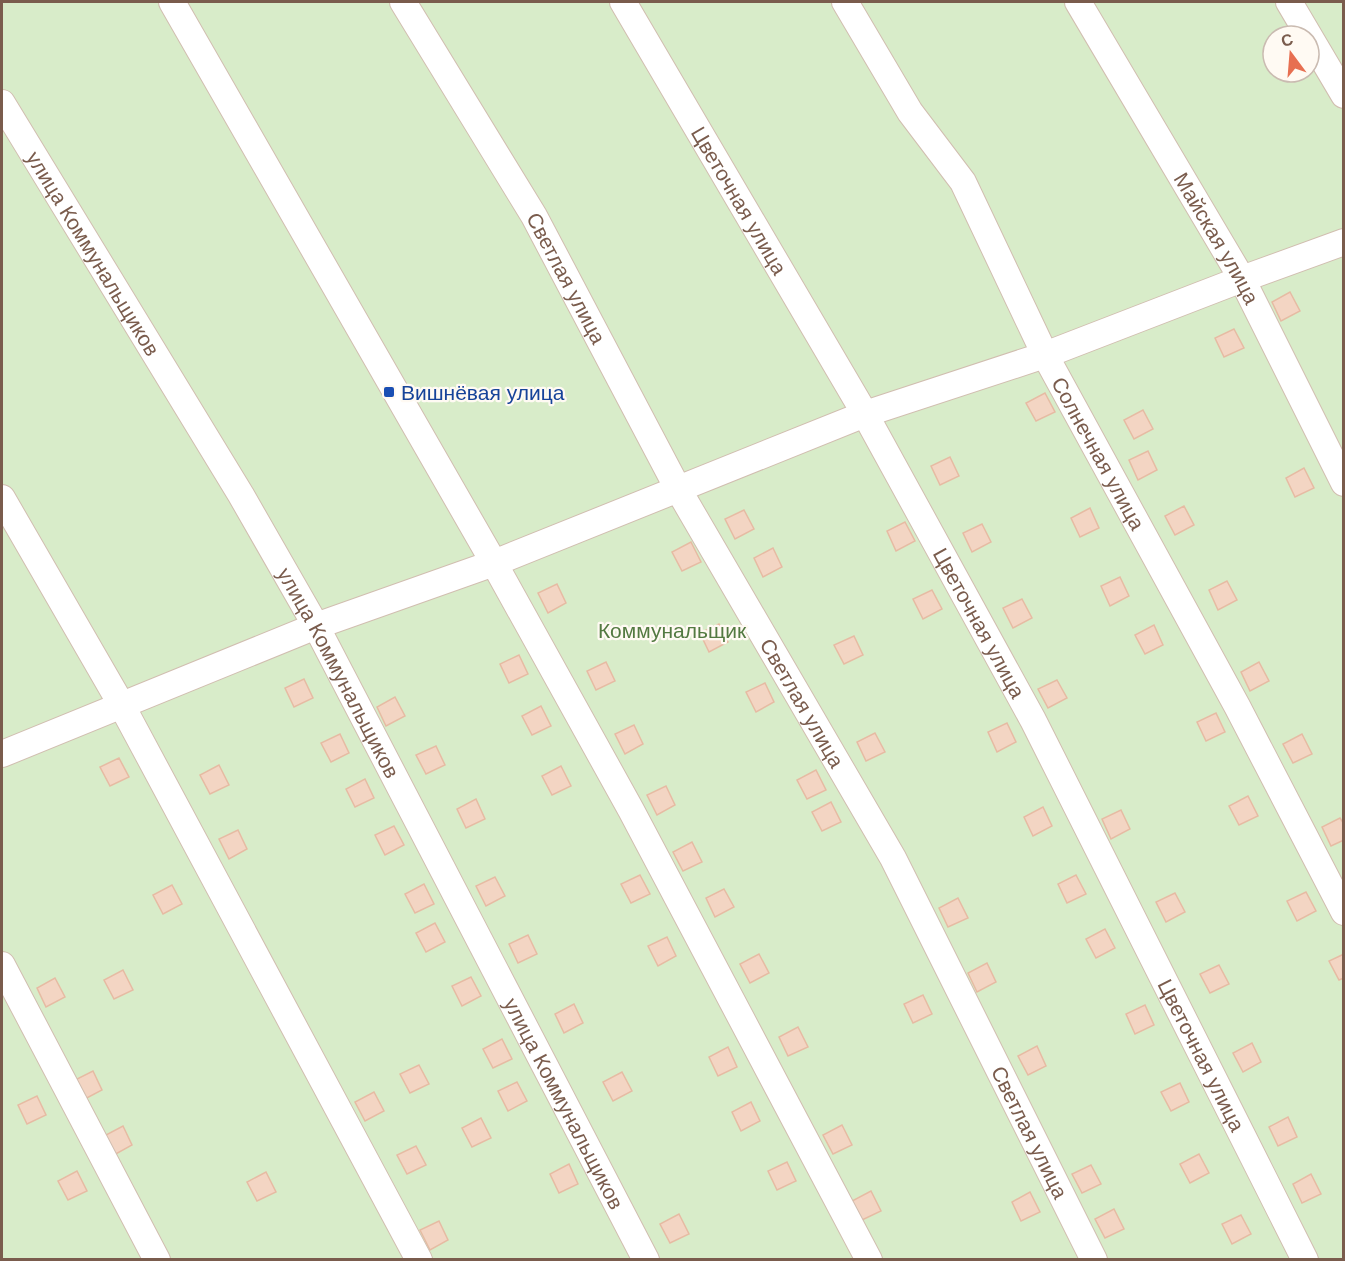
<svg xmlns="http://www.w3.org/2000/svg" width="1345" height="1261" font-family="Helvetica,sans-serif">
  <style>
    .garden { fill: #d8ecc9; fill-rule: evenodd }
    .building { fill: #f3d5c3; stroke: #e6bba3; stroke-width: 1.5 }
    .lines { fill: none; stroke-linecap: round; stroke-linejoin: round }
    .minor-casing { stroke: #d1beb0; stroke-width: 28 }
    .minor { stroke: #fff; stroke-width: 26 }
    .transit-dot { fill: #1a4fb4; stroke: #fffaf3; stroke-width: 2 }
    .labels { text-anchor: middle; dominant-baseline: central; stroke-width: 4.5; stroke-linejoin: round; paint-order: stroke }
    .street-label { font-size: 21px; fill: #7a5c4d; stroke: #fffaf3 }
    .transit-label { font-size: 21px; fill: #164399; stroke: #fffaf3; text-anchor: start }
    .park-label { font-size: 21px; fill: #537a41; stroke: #fffaf3 }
  </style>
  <rect width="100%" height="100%" fill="#fdf6ec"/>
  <!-- garden -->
  <path class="garden" d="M2,2H1343V1259H2ZM1273,36H1309V72H1273Z"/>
  <!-- building -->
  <g class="building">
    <path d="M1290,292L1300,311L1281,321L1272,302Z"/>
    <path d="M1234,329L1244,348L1224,357L1215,338Z"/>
    <path d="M1045,393L1055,412L1036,421L1026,403Z"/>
    <path d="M1143,410L1153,429L1134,439L1124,420Z"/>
    <path d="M1148,451L1157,470L1138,480L1129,460Z"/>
    <path d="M950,457L959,476L940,485L931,466Z"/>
    <path d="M1304,468L1314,488L1295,497L1286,478Z"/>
    <path d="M1184,506L1194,525L1175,535L1165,516Z"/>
    <path d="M1090,508L1099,528L1080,537L1071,518Z"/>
    <path d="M744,510L754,529L735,539L725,519Z"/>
    <path d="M905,522L915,541L896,551L887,531Z"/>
    <path d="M982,524L991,542L972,552L963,533Z"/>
    <path d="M691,542L701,562L682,571L672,552Z"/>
    <path d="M773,548L782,567L763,577L754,558Z"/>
    <path d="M1120,577L1129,596L1110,606L1101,586Z"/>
    <path d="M1227,581L1237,600L1218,610L1209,590Z"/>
    <path d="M557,584L566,603L548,613L538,593Z"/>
    <path d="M932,590L942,609L923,619L913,599Z"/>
    <path d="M1022,599L1032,618L1013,628L1003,608Z"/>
    <path d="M719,624L728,642L709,652L700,633Z"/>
    <path d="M1154,625L1163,645L1145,654L1135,635Z"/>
    <path d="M854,636L863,655L844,664L834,645Z"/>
    <path d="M519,655L528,674L509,683L500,664Z"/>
    <path d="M606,662L615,681L596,690L587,671Z"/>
    <path d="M1259,662L1269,681L1250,691L1241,672Z"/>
    <path d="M304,679L313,698L294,707L285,688Z"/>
    <path d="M1057,680L1067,698L1048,708L1038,689Z"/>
    <path d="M765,683L774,702L756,712L746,692Z"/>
    <path d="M395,697L405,716L386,726L377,707Z"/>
    <path d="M541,706L551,726L532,735L522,716Z"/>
    <path d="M1216,713L1225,732L1206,741L1197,722Z"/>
    <path d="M1007,723L1016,742L997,752L988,732Z"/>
    <path d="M634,725L643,744L625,754L615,734Z"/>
    <path d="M875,733L885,752L866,761L857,742Z"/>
    <path d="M340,734L349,753L331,762L321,743Z"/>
    <path d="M1302,734L1312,754L1293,763L1283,744Z"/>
    <path d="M436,746L445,765L426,774L416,755Z"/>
    <path d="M119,758L129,777L110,786L100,767Z"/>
    <path d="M219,765L229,785L210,794L200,775Z"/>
    <path d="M561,766L571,786L552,795L542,776Z"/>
    <path d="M816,770L826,790L807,799L797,780Z"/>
    <path d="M365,779L374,798L355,807L346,789Z"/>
    <path d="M666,786L675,805L657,815L647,795Z"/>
    <path d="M1248,796L1258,816L1239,825L1229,806Z"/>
    <path d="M476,799L485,819L466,828L457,809Z"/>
    <path d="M831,802L841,822L822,831L812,812Z"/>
    <path d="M1043,807L1052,826L1033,836L1024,817Z"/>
    <path d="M1121,810L1130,829L1111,839L1102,819Z"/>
    <path d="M1340,818L1344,824V840L1331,846L1322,827Z"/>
    <path d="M394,826L404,845L385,855L375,835Z"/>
    <path d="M238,830L247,849L229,859L219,839Z"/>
    <path d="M692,842L702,862L683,871L673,852Z"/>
    <path d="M640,875L650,894L631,903L621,884Z"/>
    <path d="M1076,875L1086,894L1067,903L1058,884Z"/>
    <path d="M495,877L505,896L486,906L476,886Z"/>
    <path d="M424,884L434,904L415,913L405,894Z"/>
    <path d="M172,885L182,904L163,914L153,895Z"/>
    <path d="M724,889L734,907L715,917L706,898Z"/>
    <path d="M1306,892L1316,911L1297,921L1287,901Z"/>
    <path d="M1175,893L1185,912L1166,922L1156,902Z"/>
    <path d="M958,898L968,918L948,927L939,908Z"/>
    <path d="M435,923L445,942L426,952L416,933Z"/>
    <path d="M1105,929L1115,948L1096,958L1086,939Z"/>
    <path d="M528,935L537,954L518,963L509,944Z"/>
    <path d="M667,937L676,956L658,966L648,946Z"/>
    <path d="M759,954L769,973L750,983L740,964Z"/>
    <path d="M1344,954V978L1339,980L1329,961Z"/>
    <path d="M987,963L996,982L977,992L968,973Z"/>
    <path d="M1219,965L1229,984L1210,993L1200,974Z"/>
    <path d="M123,970L133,990L114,999L104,980Z"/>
    <path d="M471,977L481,996L462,1006L452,986Z"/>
    <path d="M55,978L65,997L46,1007L37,988Z"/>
    <path d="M923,995L932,1014L913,1023L904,1004Z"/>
    <path d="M574,1004L583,1023L564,1033L555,1014Z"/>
    <path d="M1145,1005L1154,1025L1135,1034L1126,1014Z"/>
    <path d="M798,1027L808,1047L788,1056L779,1037Z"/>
    <path d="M502,1039L512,1059L493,1068L483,1049Z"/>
    <path d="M1252,1043L1261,1062L1243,1072L1233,1053Z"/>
    <path d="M1037,1046L1046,1066L1028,1075L1018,1056Z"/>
    <path d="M728,1047L737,1067L718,1076L709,1057Z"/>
    <path d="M419,1065L429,1084L410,1093L400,1074Z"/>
    <path d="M93,1071L102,1090L83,1100L73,1081Z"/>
    <path d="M622,1072L632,1091L613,1101L603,1082Z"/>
    <path d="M517,1082L527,1101L508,1111L498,1091Z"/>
    <path d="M1180,1083L1189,1102L1171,1111L1161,1092Z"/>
    <path d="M374,1092L384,1111L365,1121L355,1102Z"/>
    <path d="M37,1096L46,1115L27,1124L18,1105Z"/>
    <path d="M751,1102L760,1121L741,1131L732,1112Z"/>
    <path d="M1288,1117L1297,1137L1278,1146L1269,1127Z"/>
    <path d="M481,1118L491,1138L472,1147L462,1128Z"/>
    <path d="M842,1125L852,1145L833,1154L823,1135Z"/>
    <path d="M123,1126L132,1145L114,1155L104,1136Z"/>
    <path d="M416,1146L426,1165L407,1174L397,1155Z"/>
    <path d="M1199,1154L1209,1173L1190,1183L1180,1164Z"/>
    <path d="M787,1162L796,1181L777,1190L768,1171Z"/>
    <path d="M569,1164L578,1184L559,1193L550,1174Z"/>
    <path d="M1091,1165L1101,1184L1082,1193L1072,1174Z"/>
    <path d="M77,1171L87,1191L68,1200L58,1181Z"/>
    <path d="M266,1172L276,1192L257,1201L247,1182Z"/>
    <path d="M1311,1174L1321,1194L1302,1203L1293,1184Z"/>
    <path d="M871,1191L881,1211L862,1220L852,1201Z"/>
    <path d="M1030,1192L1040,1212L1021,1221L1012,1202Z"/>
    <path d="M1114,1209L1124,1229L1105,1238L1095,1219Z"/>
    <path d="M679,1214L689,1234L670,1243L660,1224Z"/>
    <path d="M1241,1215L1251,1234L1232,1244L1222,1224Z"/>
    <path d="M439,1221L448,1240L430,1250L420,1230Z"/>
  </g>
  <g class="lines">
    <defs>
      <g id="minor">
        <path d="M172,2L494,563L631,810L869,1260"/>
        <path id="s1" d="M403,2L534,216L678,489L893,858L1094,1260"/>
        <path id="s2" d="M623,2L865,414L1033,720L1305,1260"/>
        <path id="s3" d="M845,2L910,112L963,182L1045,355L1237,706L1344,912"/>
        <path id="s4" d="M1078,2L1242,279L1344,483"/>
        <path d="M1289,2L1344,95"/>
        <path id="s5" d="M2,103L241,495L316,626L646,1260"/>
        <path d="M2,498L121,704L419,1260"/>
        <path d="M2,754L316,626L494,563L865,414L1045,355L1242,279L1344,242"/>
        <path d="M2,965L157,1260"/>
      </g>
    </defs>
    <!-- minor casing -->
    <use href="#minor" class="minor-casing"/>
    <!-- minor -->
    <use href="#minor" class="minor"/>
  </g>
  <!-- markers -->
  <rect class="transit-dot" x="383" y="386" width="12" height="12" rx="3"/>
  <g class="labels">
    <!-- street labels -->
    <g class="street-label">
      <text stroke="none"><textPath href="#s2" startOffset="230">Цветочная улица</textPath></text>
      <text stroke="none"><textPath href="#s4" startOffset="274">Майская улица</textPath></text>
      <text stroke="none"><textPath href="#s5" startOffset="176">улица Коммунальщиков</textPath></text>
      <text stroke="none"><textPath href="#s1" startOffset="321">Светлая улица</textPath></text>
      <text stroke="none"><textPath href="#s3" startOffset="519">Солнечная улица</textPath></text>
      <text stroke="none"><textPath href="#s2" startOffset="716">Цветочная улица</textPath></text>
      <text stroke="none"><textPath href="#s5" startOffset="662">улица Коммунальщиков</textPath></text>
      <text stroke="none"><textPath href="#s1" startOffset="807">Светлая улица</textPath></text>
      <text stroke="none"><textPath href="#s2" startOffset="1202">Цветочная улица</textPath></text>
      <text stroke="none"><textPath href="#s5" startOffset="1148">улица Коммунальщиков</textPath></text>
      <text stroke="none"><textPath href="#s1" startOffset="1293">Светлая улица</textPath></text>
    </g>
    <!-- transit labels -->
    <g class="transit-label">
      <text x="401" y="392">Вишнёвая улица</text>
    </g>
    <!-- park labels -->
    <g class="park-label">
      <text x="672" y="630">Коммунальщик</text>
    </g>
  </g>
  <!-- border -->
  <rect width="1345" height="1261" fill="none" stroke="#7a5c4d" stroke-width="6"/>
  <!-- north arrow -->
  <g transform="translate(1291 54) rotate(344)"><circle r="28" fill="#fffaf3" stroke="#cabbb1" stroke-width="1.5"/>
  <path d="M0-4.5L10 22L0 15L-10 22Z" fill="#e76f51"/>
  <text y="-9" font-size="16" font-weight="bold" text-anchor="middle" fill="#7a5c4d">С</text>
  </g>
</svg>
